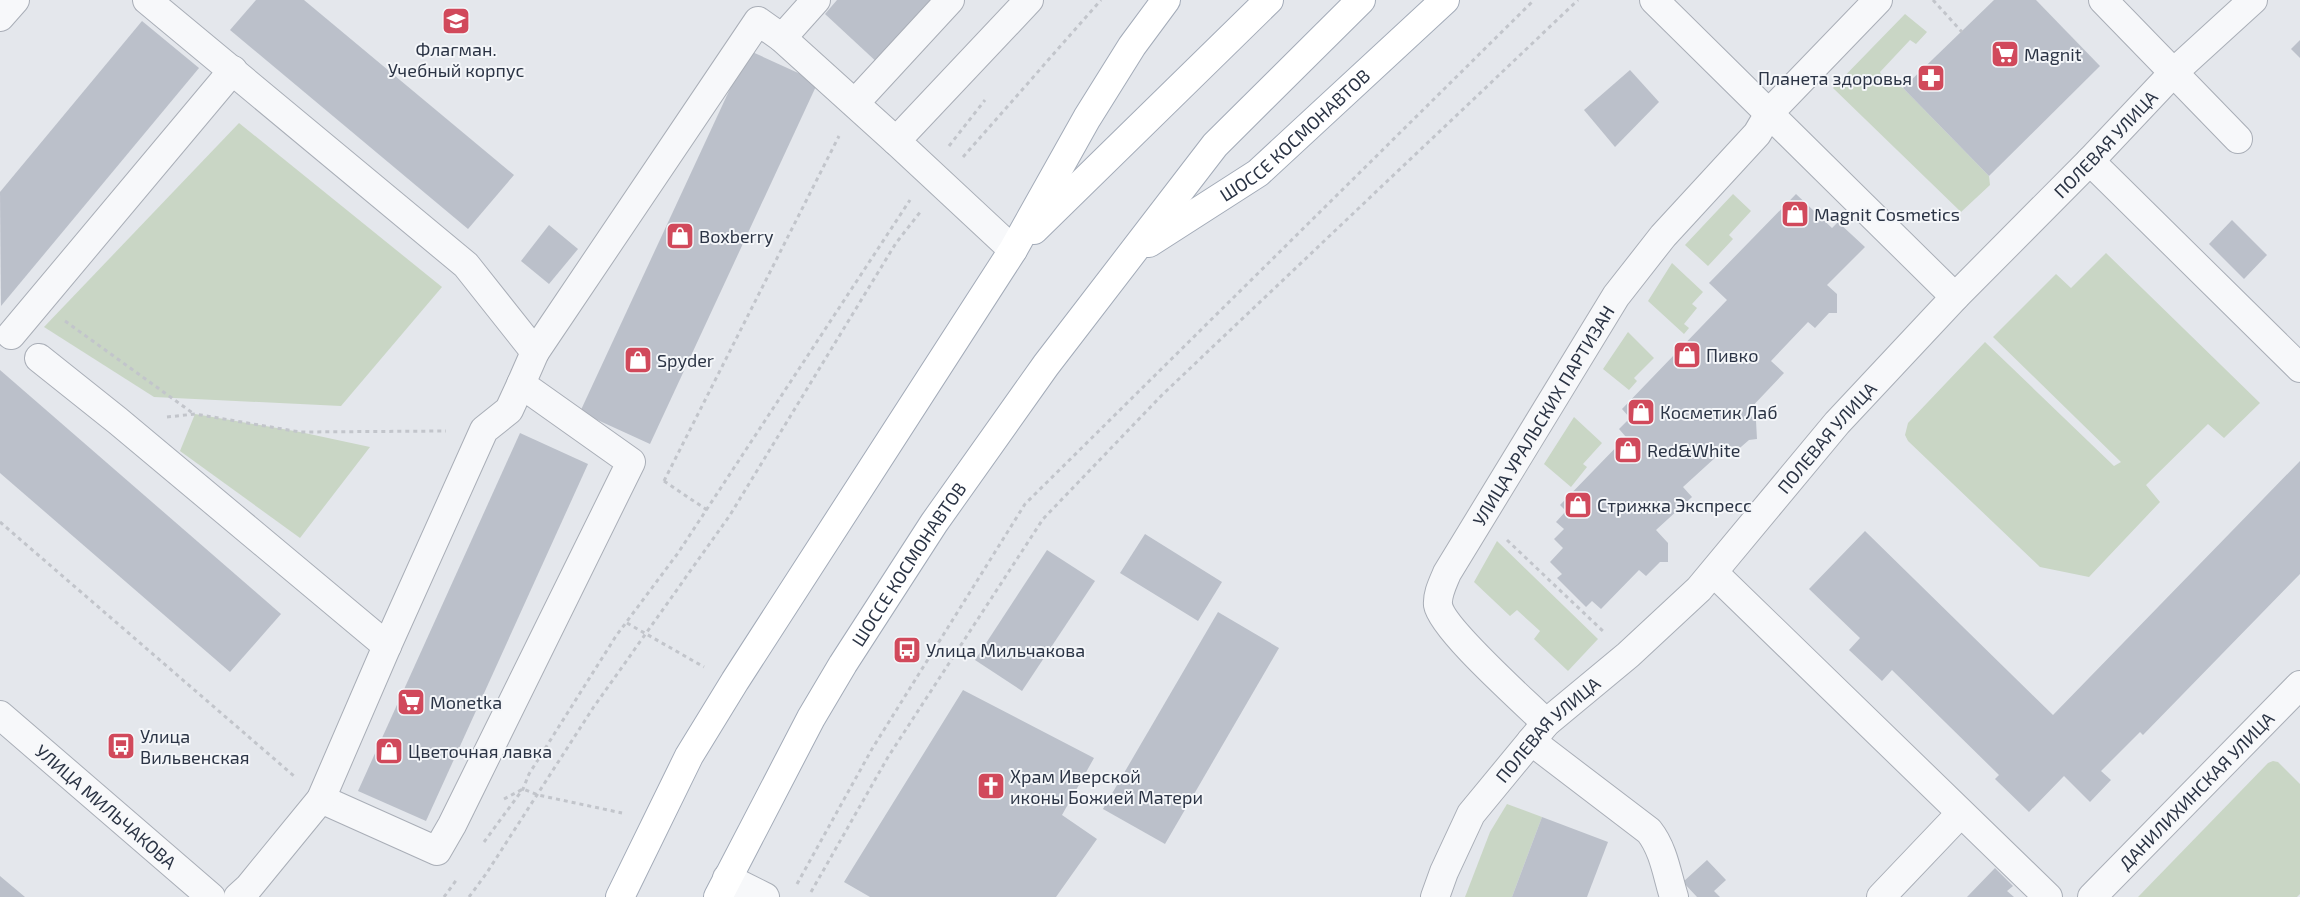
<svg xmlns="http://www.w3.org/2000/svg" width="2300" height="897" font-family="'Exo 2',sans-serif">
  <style>
    .green { fill: #c9d6c5 }
    .building { fill: #bbc0ca }
    .lines { fill: none; stroke-linecap: round; stroke-linejoin: round }
    .minor-casing { stroke: #a9aeb7; stroke-width: 30 }
    .major-casing { stroke: #a3abb8; stroke-width: 30 }
    .path { stroke: #c2c5cb; stroke-width: 3; stroke-dasharray: 4 4; stroke-linecap: butt }
    .minor { stroke: #f7f8fa; stroke-width: 28 }
    .major { stroke: #fff; stroke-width: 28 }
    .labels { text-anchor: middle; dominant-baseline: central; stroke-width: 4; stroke-linejoin: round; paint-order: stroke }
    .poi-label { font-size: 18px; fill: #2b3445; stroke: #f4f6f9; text-anchor: start }
    .street-label { font-size: 18px; fill: #2b3445; stroke: #f4f6f9 }
  </style>
  <rect width="100%" height="100%" fill="#e4e7ec"/>
  <!-- green -->
  <g class="green">
    <path d="M1905,14L1927,32L1916,44L1910,40L1880,72L1882,76L1903,88L1989,176L1990,185L1961,212L1833,88Z"/>
    <path d="M239,123L442,287L341,406L154,397L44,327Z"/>
    <path d="M1733,194L1751,211L1729,235L1733,239L1708,266L1685,245Z"/>
    <path d="M2106,253L2260,403L2224,438L2208,424L2146,485L2160,502L2089,577L2040,567L1908,441L1905,435L1908,423L1985,342L2114,466L2121,462L1993,337L2056,274L2071,288Z"/>
    <path d="M1672,263L1703,292L1692,304L1697,308L1684,324L1689,328L1684,334L1648,301Z"/>
    <path d="M1628,332L1654,358L1634,378L1637,381L1629,390L1603,369Z"/>
    <path d="M195,414L300,432L370,447L300,538L180,451Z"/>
    <path d="M1574,417L1602,443L1583,464L1587,467L1571,487L1544,464Z"/>
    <path d="M1497,541L1598,639L1568,671L1534,639L1540,631L1517,610L1510,616L1474,582Z"/>
    <path d="M2273,761L2278,762L2300,784V894L2297,897H2138L2268,763Z"/>
    <path d="M1507,804L1542,817L1512,897H1465L1490,832Z"/>
  </g>
  <!-- building -->
  <g class="building">
    <path d="M256,0H304L514,175L468,229L230,30Z"/>
    <path d="M837,0H940L880,65L825,14Z"/>
    <path d="M1994,0H2036L2100,66L1989,176L1903,88Z"/>
    <path d="M142,21L199,68L1,306L0,192Z"/>
    <path d="M2300,40V58L2291,49Z"/>
    <path d="M748,50L818,82L650,444L580,412Z"/>
    <path d="M1630,70L1659,102L1615,147L1584,110Z"/>
    <path d="M1796,194L1832,228L1838,222L1865,247L1827,285L1837,294V313H1829L1815,328L1808,322L1771,361L1784,373L1747,412L1756,421L1757,439L1749,440L1734,453L1728,446L1683,487L1692,497L1656,530L1668,543V562H1660L1646,576L1639,570L1601,609L1592,601L1586,607L1557,578L1562,574L1550,562L1563,548L1554,539L1564,529L1556,522L1566,511L1560,505L1626,437L1619,429L1630,418L1622,409L1727,300L1709,283Z"/>
    <path d="M2232,220L2267,255L2244,279L2209,244Z"/>
    <path d="M549,225L578,249L549,284L521,261Z"/>
    <path d="M0,370L281,614L230,672L0,473Z"/>
    <path d="M520,433L588,464L426,821L358,791Z"/>
    <path d="M2300,461V574L2143,735L2140,732L2101,771L2111,780L2090,802L2064,776L2029,812L1995,779L1999,775L1892,670L1882,681L1849,650L1860,638L1809,589L1865,531L2053,715Z"/>
    <path d="M1145,534L1222,582L1198,621L1120,573Z"/>
    <path d="M1047,550L1095,581L1022,691L975,660Z"/>
    <path d="M1218,612L1279,648L1165,844L1103,809Z"/>
    <path d="M963,690L1094,758L1062,815L1097,839L1056,897H870L844,882Z"/>
    <path d="M1542,817L1608,842L1587,897H1512Z"/>
    <path d="M1707,860L1726,880L1714,891L1720,897H1697L1683,882Z"/>
    <path d="M1995,868L2013,886L2007,891L2014,897H1967Z"/>
    <path d="M0,876L25,897H0Z"/>
  </g>
  <g class="lines">
    <defs>
      <g id="minor">
        <path d="M147,0L466,265L535,352L521,384L631,462L452,825L437,851L321,799"/>
        <path d="M1654,0L1955,297"/>
        <path d="M2103,0L2238,139"/>
        <path d="M0,17L15,0"/>
        <path d="M782,38L896,141"/>
        <path d="M855,103L950,0"/>
        <path d="M2090,161L2300,368"/>
        <path d="M1013,250L896,141L1029,0"/>
        <path d="M11,335L233,70"/>
        <path d="M535,352L758,21L782,38L816,0"/>
        <path d="M39,358L118,421L387,646"/>
        <path d="M1714,573L2048,897"/>
        <path id="s1" d="M0,715L211,897"/>
        <path id="s2" d="M1546,723C1525,702 1442,629 1438,605C1437,594 1443,583 1447,573L1616,296L1663,236L1757,134L1770,112L1878,0"/>
        <path d="M1531,741L1649,831C1664,850 1667,875 1674,897"/>
        <path d="M727,878L765,897"/>
        <path d="M238,897L249,887L321,799L387,646L484,430L509,410L521,384"/>
        <path id="s3" d="M1435,897L1444,872L1471,814L1546,723L1628,655L1699,589L1837,423L1955,297L2090,161L2174,72L2253,0"/>
        <path d="M1881,897L1960,814"/>
        <path id="s4" d="M2092,897L2300,685"/>
      </g>
      <g id="major">
        <path d="M1034,230L1269,0"/>
        <path id="s5" d="M1149,243L1258,173L1445,0"/>
        <path d="M620,897L689,756L735,681L1013,250L1087,118L1132,46L1166,0"/>
        <path id="s6" d="M718,897L811,718L843,664L934,523L1046,365L1215,145L1361,0"/>
      </g>
    </defs>
    <!-- minor casing -->
    <use href="#minor" class="minor-casing"/>
    <!-- major casing -->
    <use href="#major" class="major-casing"/>
    <!-- path -->
    <g class="path">
      <path d="M1933,0L1962,32"/>
      <path d="M949,146L985,100"/>
      <path d="M963,157L1101,0"/>
      <path d="M65,321L194,414"/>
      <path d="M167,417L195,414L300,432L446,431"/>
      <path d="M664,481L839,136"/>
      <path d="M664,481L707,510"/>
      <path d="M0,522L294,776"/>
      <path d="M1507,540L1604,632"/>
      <path d="M627,623L704,667"/>
      <path d="M504,799L523,789L538,795L622,813"/>
      <path d="M484,842L523,789L529,774L616,636L678,553L910,200"/>
      <path d="M797,884L872,749L1025,504L1534,0"/>
      <path d="M811,892L888,757L1043,519L1162,395L1578,0"/>
      <path d="M444,897L457,879"/>
      <path d="M469,897L486,874L593,708L730,515L896,243L921,211"/>
    </g>
    <!-- minor -->
    <use href="#minor" class="minor"/>
    <!-- major -->
    <use href="#major" class="major"/>
  </g>
  <!-- icons -->
  <defs>
    <symbol id="school-square" viewBox="-11 -11 22 22"><rect x="-9" y="-9" width="18" height="18" rx="4" fill="#d1495b" stroke="#f4f6f9"/><path d="M0-5L7-2L0 1L-7-2ZM-4 1L0 2.5L4 1V4Q0 6-4 4Z" fill="#fff"/></symbol>
    <symbol id="supermarket-square" viewBox="-11 -11 22 22"><rect x="-9" y="-9" width="18" height="18" rx="4" fill="#d1495b" stroke="#f4f6f9"/><path d="M-6-5.5h2.5l.6 2H6L4.5 2H-2.5L-4.4-4H-6ZM-1.5 3.2a1.3 1.3 0 1 0 .1 0ZM3 3.2a1.3 1.3 0 1 0 .1 0Z" fill="#fff"/></symbol>
    <symbol id="pharmacy-square" viewBox="-11 -11 22 22"><rect x="-9" y="-9" width="18" height="18" rx="4" fill="#d1495b" stroke="#f4f6f9"/><path d="M-2-6h4v4h4v4h-4v4h-4v-4h-4v-4h4Z" fill="#fff"/></symbol>
    <symbol id="shop-square" viewBox="-11 -11 22 22"><rect x="-9" y="-9" width="18" height="18" rx="4" fill="#d1495b" stroke="#f4f6f9"/><path d="M-5-2.5h2.3a2.7 3.5 0 0 1 5.4 0H5L5.5 6h-11ZM-1.5-2.5h3a1.5 2.3 0 0 0-3 0Z" fill="#fff"/></symbol>
    <symbol id="bus-square" viewBox="-11 -11 22 22"><rect x="-9" y="-9" width="18" height="18" rx="4" fill="#d1495b" stroke="#f4f6f9"/><path d="M-5-6H5V4H4V6H2V4H-2V6H-4V4H-5ZM-3.5-4V0h7V-4ZM-3.5 1.2v1.5H-2V1.2ZM2 1.2v1.5H3.5V1.2Z" fill="#fff"/></symbol>
    <symbol id="church-square" viewBox="-11 -11 22 22"><rect x="-9" y="-9" width="18" height="18" rx="4" fill="#d1495b" stroke="#f4f6f9"/><path d="M-1.2-6h2.4v3.5h3.3v2.4h-3.3V6h-2.4V-.1h-3.3v-2.4h3.3Z" fill="#fff"/></symbol>
  </defs>
  <g fill-rule="evenodd">
    <use href="#school-square" x="440" y="5" width="32" height="32"/>
    <use href="#supermarket-square" x="1989" y="38" width="32" height="32"/>
    <use href="#pharmacy-square" x="1915" y="62" width="32" height="32"/>
    <use href="#shop-square" x="1779" y="198" width="32" height="32"/>
    <use href="#shop-square" x="664" y="220" width="32" height="32"/>
    <use href="#shop-square" x="1671" y="339" width="32" height="32"/>
    <use href="#shop-square" x="622" y="344" width="32" height="32"/>
    <use href="#shop-square" x="1625" y="396" width="32" height="32"/>
    <use href="#shop-square" x="1612" y="434" width="32" height="32"/>
    <use href="#shop-square" x="1562" y="489" width="32" height="32"/>
    <use href="#bus-square" x="891" y="634" width="32" height="32"/>
    <use href="#supermarket-square" x="395" y="686" width="32" height="32"/>
    <use href="#bus-square" x="105" y="730" width="32" height="32"/>
    <use href="#shop-square" x="373" y="735" width="32" height="32"/>
    <use href="#church-square" x="975" y="770" width="32" height="32"/>
  </g>
  <g class="labels">
    <!-- poi labels -->
    <g class="poi-label">
      <text x="456" y="49" text-anchor="middle">Флагман.<tspan x="456" dy="21">Учебный корпус</tspan></text>
      <text x="2024" y="54">Magnit</text>
      <text x="1912" y="78" text-anchor="end">Планета здоровья</text>
      <text x="1814" y="214">Magnit Cosmetics</text>
      <text x="699" y="236">Boxberry</text>
      <text x="1706" y="355">Пивко</text>
      <text x="657" y="360">Spyder</text>
      <text x="1660" y="412">Косметик Лаб</text>
      <text x="1647" y="450">Red&amp;White</text>
      <text x="1597" y="505">Стрижка Экспресс</text>
      <text x="926" y="650">Улица Мильчакова</text>
      <text x="430" y="702">Monetka</text>
      <text x="140" y="736">Улица<tspan x="140" dy="21">Вильвенская</tspan></text>
      <text x="408" y="751">Цветочная лавка</text>
      <text x="1010" y="776">Храм Иверской<tspan x="1010" dy="21">иконы Божией Матери</tspan></text>
    </g>
    <!-- street labels -->
    <g class="street-label">
      <text stroke="none"><textPath href="#s5" startOffset="182">ШОССЕ КОСМОНАВТОВ</textPath></text>
      <text stroke="none"><textPath href="#s3" startOffset="1015">ПОЛЕВАЯ УЛИЦА</textPath></text>
      <text stroke="none"><textPath href="#s2" startOffset="379">УЛИЦА УРАЛЬСКИХ ПАРТИЗАН</textPath></text>
      <text stroke="none"><textPath href="#s3" startOffset="610">ПОЛЕВАЯ УЛИЦА</textPath></text>
      <text stroke="none"><textPath href="#s6" startOffset="384">ШОССЕ КОСМОНАВТОВ</textPath></text>
      <text stroke="none"><textPath href="#s3" startOffset="205">ПОЛЕВАЯ УЛИЦА</textPath></text>
      <text stroke="none"><textPath href="#s4" startOffset="149">ДАНИЛИХИНСКАЯ УЛИЦА</textPath></text>
      <text stroke="none"><textPath href="#s1" startOffset="140">УЛИЦА МИЛЬЧАКОВА</textPath></text>
    </g>
  </g>
</svg>
